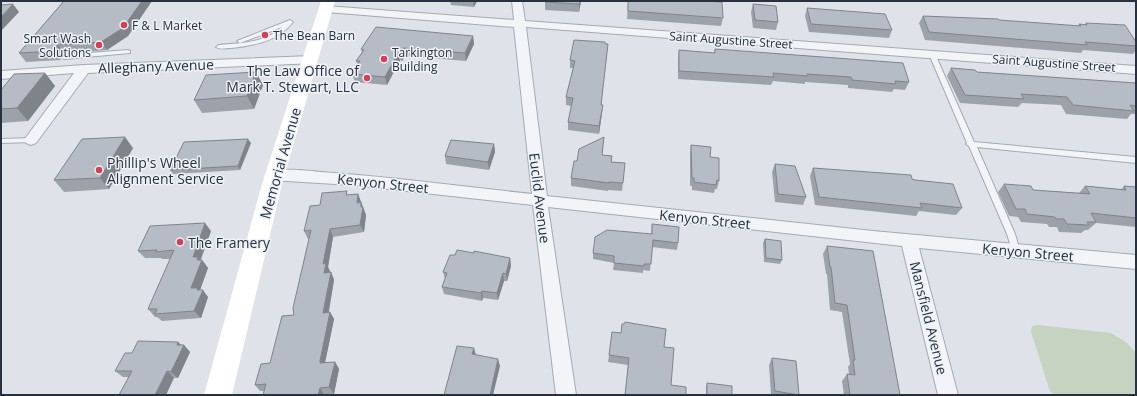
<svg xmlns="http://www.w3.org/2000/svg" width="1137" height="396" font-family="'Open Sans',sans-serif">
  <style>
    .green { fill: #c5d3c0 }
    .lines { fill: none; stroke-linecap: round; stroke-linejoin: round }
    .lane-casing { stroke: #a4aab3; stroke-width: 2 }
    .street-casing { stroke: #a4aab3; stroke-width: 2 }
    .lane { fill: #f2f4f7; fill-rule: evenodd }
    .street { fill: #f2f4f7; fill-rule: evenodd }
    .secondary { fill: #fff; fill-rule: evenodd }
    .wall { fill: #9da2aa }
    .shaded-wall { fill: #7f848b }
    .building { fill: #b6bcc6; stroke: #7f848b }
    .poi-dot { fill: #d23f5b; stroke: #eef2f6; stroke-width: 1.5 }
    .labels { text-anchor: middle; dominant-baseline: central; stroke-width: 3; stroke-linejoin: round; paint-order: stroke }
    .far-poi-label { font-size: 12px; fill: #273140; stroke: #eef2f6; text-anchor: start }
    .far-street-label { font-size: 12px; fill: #273140; stroke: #eef2f6 }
    .street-label { font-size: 14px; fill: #273140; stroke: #eef2f6 }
    .poi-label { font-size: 14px; fill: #273140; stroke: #eef2f6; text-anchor: start }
  </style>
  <rect width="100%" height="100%" fill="#dfe3e9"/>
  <!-- green -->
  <path class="green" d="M1038,325L1111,333L1127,343L1136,353V395H1054L1050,391L1031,332L1032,326Z"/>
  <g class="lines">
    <defs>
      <g id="lane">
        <path d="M290,20L293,22C277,42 255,45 231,48C226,48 220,50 216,47L219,45C241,43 265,43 282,27L240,43L237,41Z"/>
        <path d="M128,50L130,51V53L64,59L61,57L64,55Z"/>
        <path d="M932,52L935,54L974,142L1136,157V163L977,147L1015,234L1020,251L1019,253L1016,254L1013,253L1007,234L969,146L966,144L967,143L929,54Z"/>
        <path d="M31,138L35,140L34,142L1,143V139Z"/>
      </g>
      <g id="street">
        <path d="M512,1H522L525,21L1136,66V74L526,27L547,196L873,231L1136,255V269L919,248L958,395H938L902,246L548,207L576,395H556L533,205L352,185L270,180L268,176L270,172C289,167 314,172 334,173C400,178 466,187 532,194L514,27L326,12L321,9L326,6L514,20Z"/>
        <path d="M311,56L315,57L317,60L315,63L88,73L36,143L31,145L26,143L24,140L74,73L1,79V71L84,65Z"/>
      </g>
    </defs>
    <!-- lane casing -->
    <use href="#lane" class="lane-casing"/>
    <!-- street casing -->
    <use href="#street" class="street-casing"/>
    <!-- lane -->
    <use href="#lane" class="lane"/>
    <!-- street -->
    <use href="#street" class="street"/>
    <!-- secondary -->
    <path class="secondary" d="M321,1H335L282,184L232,395H204L262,184Z"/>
  </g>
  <!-- wall -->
  <g class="wall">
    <path d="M64,1H152L128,36L107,50L64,54L60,57L61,60L26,62L19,53Z"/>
    <path d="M450,1H477L474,7L451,5Z"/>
    <path d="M581,1L579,12L545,10V2Z"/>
    <path d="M628,1L723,18L721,26L627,19Z"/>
    <path d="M753,4L778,22L776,30L753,28L751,12Z"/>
    <path d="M807,8L892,30L889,38L809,32L805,16Z"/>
    <path d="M923,16L1078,26L1079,24L1084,25L1086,23L1136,42V50L1133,54L1083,50L1081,53L925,40L919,23Z"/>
    <path d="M473,36L474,44L466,61L405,56L402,61L400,60L387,85L355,82L352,74L358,65L356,61L362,53L361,49Z"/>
    <path d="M605,44H608L607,52L601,105L602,113L599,134L568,130V122L571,106L566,105V97L573,68H570V60Z"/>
    <path d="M715,49L909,82L905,90L894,89L892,92L848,88V85L805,82V84L773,81L771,85L678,79V58L679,50L714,53Z"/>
    <path d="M951,68L977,72L1136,83V114H1131L1127,119L1066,114L1061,105L1022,103L1018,107L960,103L947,76Z"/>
    <path d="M45,73L55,86L28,121L1,123V90Z"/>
    <path d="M263,85L254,109L202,113L194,100Z"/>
    <path d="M251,143L240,170L173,174L170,170Z"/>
    <path d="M494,144L495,152L489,170L446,164L445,156Z"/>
    <path d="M603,145L602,155L612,156L611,162L625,163L622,191L608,190V191L571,186V178L577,161Z"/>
    <path d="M691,145L710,157L719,181L717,189H715L714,193L692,190V186H690V153Z"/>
    <path d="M133,148L109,189L64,192L54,180Z"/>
    <path d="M775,164L806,197L803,205L775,202L772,172Z"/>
    <path d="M813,168L912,179L962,208L956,215L919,211L916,216L815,205L810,176Z"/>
    <path d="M1004,184L1033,190L1079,193L1085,186L1121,190L1124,186L1136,187V227L1096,223L1088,230H1085L1081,233L1059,232L1057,227H1049L1047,224L1021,222L1018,217L1009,216L998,192Z"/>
    <path d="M358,194L366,215L364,232L333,237L328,267L329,272H331L334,280L329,312H330L334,319L325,362H335L339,369L334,394H324V395H263L264,391H260L255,385L270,363L294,315L309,239H308L304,231L320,205L348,195Z"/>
    <path d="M652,224L678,243L677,250L652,247L650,271L643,270V273L613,270L614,263L593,259V253L651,234Z"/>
    <path d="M211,231L201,260H202L208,268L200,290L208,297L201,318L162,321L157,317H155L148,309L171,259H162L161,258H145L138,251Z"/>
    <path d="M765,239L782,260L780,264L764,262L763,243Z"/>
    <path d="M827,246L900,395H844L842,381L847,374H849L848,367L850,364L842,312L830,310L827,274H826L823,254Z"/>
    <path d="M455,255L510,258L511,266L507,281H504L498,300L483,298L482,301L444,294L442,287L445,279L443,272Z"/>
    <path d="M624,324L664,347L671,385L686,395H625L628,365L608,362L609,355L621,333Z"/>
    <path d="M178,342L181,345H184L190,352L178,378L123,377L115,371L132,353Z"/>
    <path d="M772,358L799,395H771L769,365Z"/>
    <path d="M707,383L732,395H706V386Z"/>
  </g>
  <!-- shaded-wall -->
  <g class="shaded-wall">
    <path d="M142,1H152L128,36L107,50L101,42Z"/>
    <path d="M473,1H477L474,7Z"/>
    <path d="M580,1H581L579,12V4Z"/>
    <path d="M13,4L19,12L1,31V17Z"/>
    <path d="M473,36L474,44L466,61L465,53Z"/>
    <path d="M58,45L64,54L60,57L61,60L53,48Z"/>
    <path d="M403,48L405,56L402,61L400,53Z"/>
    <path d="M398,53L400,60L387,85L385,77Z"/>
    <path d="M256,72L263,85L254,109L247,96Z"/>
    <path d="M45,73L55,86L28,121L17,108Z"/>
    <path d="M603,105L602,113L599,134V126Z"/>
    <path d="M125,137L133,148L109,189L100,178Z"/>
    <path d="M248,139L251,143L240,170L238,166Z"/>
    <path d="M494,144L495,152L489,170L488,162Z"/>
    <path d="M358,194L361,202L360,211L357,203Z"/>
    <path d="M361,202L366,215L364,232L360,225Z"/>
    <path d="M205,223L211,231L200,260H202L208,268L200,290H203L208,297L201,318L194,311L191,288L193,257Z"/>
    <path d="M330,229L333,237L328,267L330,271L328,280L324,273L323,264Z"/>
    <path d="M510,258L511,266L507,281L506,274Z"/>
    <path d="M331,272L334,280L327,320L323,313Z"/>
    <path d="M503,273L504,281L498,300L497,293Z"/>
    <path d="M482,291L483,298L482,301L481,293Z"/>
    <path d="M330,312L334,319L324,368L320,361Z"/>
    <path d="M178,342L183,347L184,345L190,352L178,378L171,372L177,345Z"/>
    <path d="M474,348L476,355L472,354Z"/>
    <path d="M498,359L500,366L493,395H490Z"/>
    <path d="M335,362L339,369L334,394L329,387Z"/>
    <path d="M167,371L174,378L166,395H155Z"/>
    <path d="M320,388L324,394V395H318Z"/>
  </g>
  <!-- building -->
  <g class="building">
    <path d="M64,1H142L123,28L101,42L58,45L53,48L55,51L19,53Z"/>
    <path d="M545,1H580L579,4L545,2Z"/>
    <path d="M628,1H704L722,2L723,18L628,11Z"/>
    <path d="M13,4L1,17V5Z"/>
    <path d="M753,4L776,6L778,22L755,20Z"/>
    <path d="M807,8L885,14L892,30L811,24Z"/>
    <path d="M923,16L998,19L999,20L1081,26L1079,24L1087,25L1086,23L1125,25L1136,42V46L1085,42L1087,45L929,32Z"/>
    <path d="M376,27L473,36L465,53L403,48L400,53H398L385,77L352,74L360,61H356L364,50L361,49Z"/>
    <path d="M574,40L605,42V44H608L601,105H603L599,126L568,122L573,98L566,97L575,61L570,60Z"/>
    <path d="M715,49L903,63L909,82L895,81L896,84L852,80L851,77L807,74V76L773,73L774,77L679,71V50L715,53Z"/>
    <path d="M951,68L975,70L977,72L1136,83V106L1130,105L1134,111L1073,105L1067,97L1021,94L1024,99L965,95Z"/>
    <path d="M256,72L247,96L194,100L206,75Z"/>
    <path d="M45,73L17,108L1,109V90L14,74Z"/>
    <path d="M125,137L100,178L54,180L82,139Z"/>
    <path d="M604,137L602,155L612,156L611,162L625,163L623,183L609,182V183L571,178L574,161H577L579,149Z"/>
    <path d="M248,139L238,166L170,170L184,142Z"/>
    <path d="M451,140L494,144L488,162L445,156Z"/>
    <path d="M691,145L711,147L710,157L719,158V181L717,180L716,185L694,182V178H692Z"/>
    <path d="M775,164L795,166L806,197L778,194Z"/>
    <path d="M813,168L911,175L912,179L915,180L953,184L962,208L920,203L922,208L819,197Z"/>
    <path d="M1004,184L1031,186L1033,190L1090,194L1085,186L1126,190L1124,186L1136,187V218L1091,213L1096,222H1087L1089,225L1067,224L1064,219H1056L1055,217L1027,214L1025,209H1016Z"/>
    <path d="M347,191L346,195L358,194L357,203L361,202V207H363L360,225L330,229L323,264L326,263L324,273L331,272L323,313L330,312L320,361V363L335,362L329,387L320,388L318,395H263L266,384L255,385L261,364L270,363L282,316L294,315L293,308L311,230L304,231L310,206L320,205L322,193Z"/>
    <path d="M205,223L193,257H198L197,260H202L191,288H198L197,290H203L194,311L155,314L157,309H148L174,250L156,252L157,250L138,251L150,226Z"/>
    <path d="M652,224L679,227L678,243L653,240L651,264H644V266L614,263V256L593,253L595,237L607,230L652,234Z"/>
    <path d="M765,239L781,241L782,260L766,258Z"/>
    <path d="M827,246L873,251L900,395H850L847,374L855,375L853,360H855L847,305L835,303L831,267H830Z"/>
    <path d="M457,250L474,253V251L510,258L506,274L503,273L497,293L482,291L481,293L442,287L447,273L443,272L450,255H455Z"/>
    <path d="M625,322L666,329L664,347L674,348L671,385L686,387V395H625L629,358L609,355L612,332L621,333L622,324H624Z"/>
    <path d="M138,341L178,342L177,345H184L171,372L167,371L155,395H119L132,371H115L125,353H132Z"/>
    <path d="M457,346L474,348L472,354L498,359L490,395H444Z"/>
    <path d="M772,358L796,361L799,395L775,391Z"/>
    <path d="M707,383L732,386V395H707Z"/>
  </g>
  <!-- markers -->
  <g class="poi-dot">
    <circle cx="124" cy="25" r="4"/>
    <circle cx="265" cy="35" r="4"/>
    <circle cx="99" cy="45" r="4"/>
    <circle cx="384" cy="59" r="4"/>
    <circle cx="367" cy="78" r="4"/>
    <circle cx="99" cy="170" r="4"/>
    <circle cx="180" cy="242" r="4"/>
  </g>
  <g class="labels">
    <!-- far-poi labels -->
    <g class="far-poi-label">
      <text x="132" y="25">F &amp; L Market</text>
      <text x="273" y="35">The Bean Barn</text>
      <text x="91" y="38" text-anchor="end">Smart Wash<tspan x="91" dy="14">Solutions</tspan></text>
      <text x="392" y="52">Tarkington<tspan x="392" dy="14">Building</tspan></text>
    </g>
    <!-- far-street labels -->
    <g class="far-street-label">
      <text transform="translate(731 40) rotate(4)">Saint Augustine Street</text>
      <text transform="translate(1054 63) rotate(4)">Saint Augustine Street</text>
    </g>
    <!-- street labels -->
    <g class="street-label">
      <text transform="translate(156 66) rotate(-2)">Alleghany Avenue</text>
      <text transform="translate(280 163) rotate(-74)">Memorial Avenue</text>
      <text transform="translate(383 183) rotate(6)">Kenyon Street</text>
      <text transform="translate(540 198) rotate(83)">Euclid Avenue</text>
      <text transform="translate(705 219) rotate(6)">Kenyon Street</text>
      <text transform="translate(1028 252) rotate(5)">Kenyon Street</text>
      <text transform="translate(929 318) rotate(76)">Mansfield Avenue</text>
    </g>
    <!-- poi labels -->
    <g class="poi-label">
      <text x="359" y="70" text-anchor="end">The Law Office of<tspan x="359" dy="16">Mark T. Stewart, LLC</tspan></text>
      <text x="107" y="162">Phillip's Wheel<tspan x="107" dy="16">Alignment Service</tspan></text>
      <text x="188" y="242">The Framery</text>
    </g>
  </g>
  <!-- border -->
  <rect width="1137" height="396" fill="none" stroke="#273140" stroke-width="4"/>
</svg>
